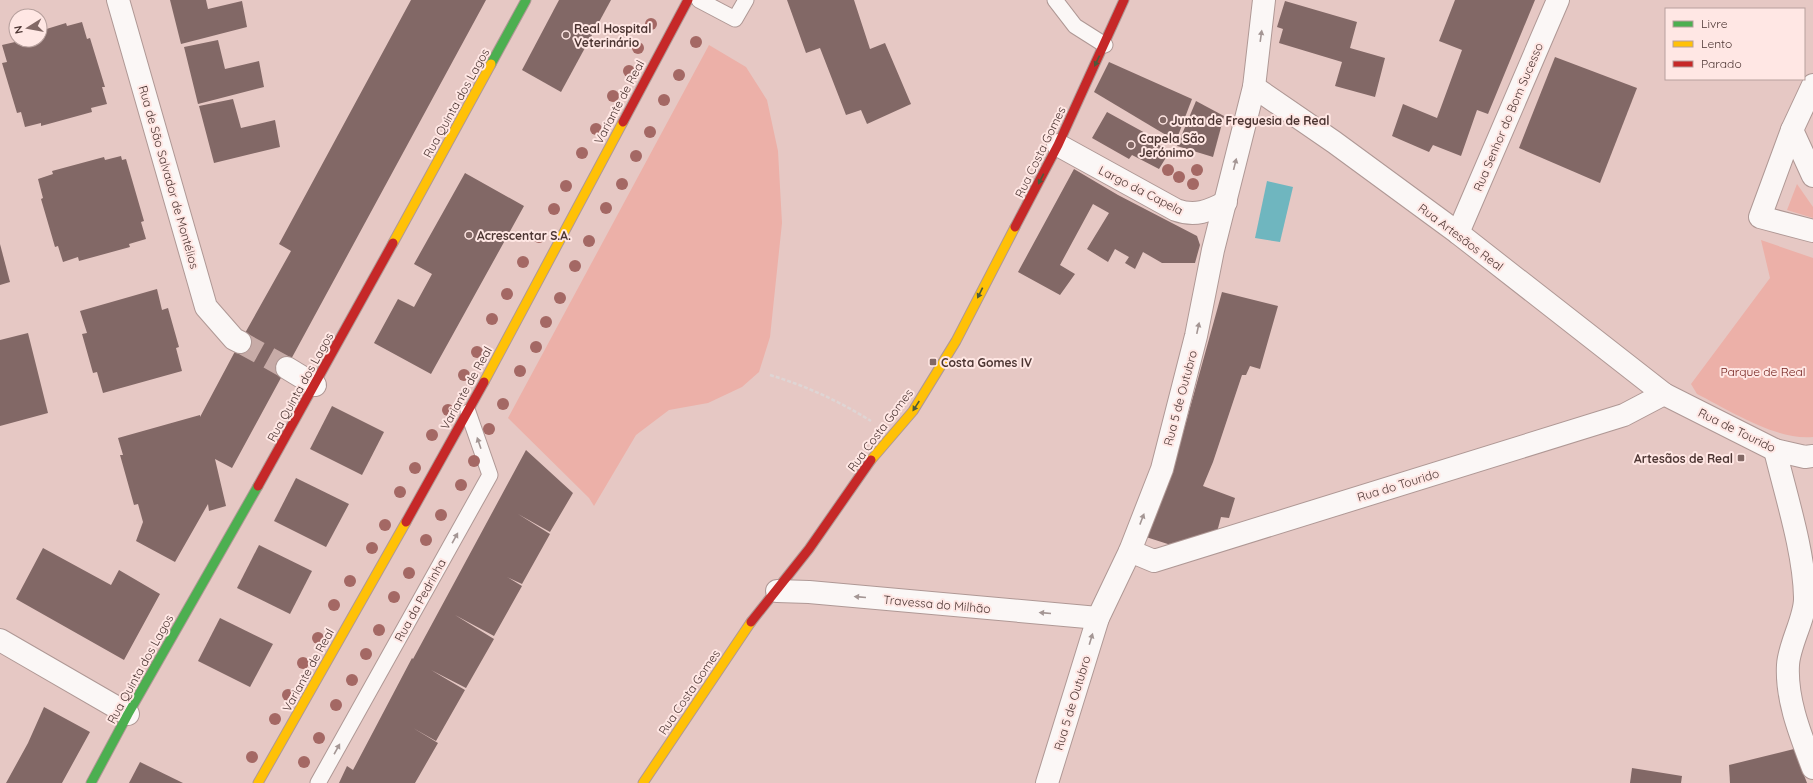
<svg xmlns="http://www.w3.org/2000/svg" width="1813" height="783" font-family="Quicksand,sans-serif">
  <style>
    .green { fill: #ecb0a8 }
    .water { fill: #6fb6bf }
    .building { fill: #826866 }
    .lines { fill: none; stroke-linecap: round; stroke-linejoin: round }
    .street-tunnel { stroke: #c7aba7; stroke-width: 22; stroke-dasharray: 22 11; stroke-linecap: butt }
    .lane-casing { stroke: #af9895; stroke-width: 17 }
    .street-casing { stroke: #af9895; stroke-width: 24 }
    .fast-casing { stroke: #af9895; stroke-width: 11 }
    .slow-casing { stroke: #af9895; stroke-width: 11 }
    .jam-casing { stroke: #af9895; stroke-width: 11 }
    .path { stroke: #dfd5d4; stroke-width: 2.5; stroke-dasharray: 4 2; stroke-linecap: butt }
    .lane { stroke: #fbf7f6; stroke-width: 15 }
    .street { stroke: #fbf7f6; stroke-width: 22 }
    .fast { stroke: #4caf50; stroke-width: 9 }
    .slow { stroke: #ffc107; stroke-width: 9 }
    .jam { stroke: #c62828; stroke-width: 9 }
    .tree { fill: #a46864 }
    .oneway { fill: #a49694 }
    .oneway2 { fill: #4c5a3b }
    .poi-dot { fill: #826865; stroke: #ffe7e4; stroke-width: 1.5 }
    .labels { text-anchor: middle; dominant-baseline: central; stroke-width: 4; stroke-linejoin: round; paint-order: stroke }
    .poi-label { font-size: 12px; font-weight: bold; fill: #4c3532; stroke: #ffe7e4; text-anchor: start }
    .street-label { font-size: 12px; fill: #4c3532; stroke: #ffe7e4 }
    .park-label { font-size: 12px; fill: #6e1915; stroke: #ffe7e4 }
  </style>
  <rect width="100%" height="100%" fill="#e6c8c4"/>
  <!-- green -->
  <g class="green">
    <path d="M709,45L746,67L767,100L778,151L782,223L770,337L759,372L742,387L708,403L669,410L636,435L594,506L589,498L508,418Z"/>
    <path d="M1797,184L1813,207V218L1787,210Z"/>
    <path d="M1761,240L1813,258V437C1777,441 1729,410 1697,394L1691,384L1770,278Z"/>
  </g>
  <!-- water -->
  <path class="water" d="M1267,181L1293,187L1280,242L1255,238Z"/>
  <!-- building -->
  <g class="building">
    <path d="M170,0H206L208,9L242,1L247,27L181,44Z"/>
    <path d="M411,0H486L232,468L215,459L226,506L209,511L208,504L175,562L136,541L143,522L138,504L134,505L120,455H123L118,438L200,415V417L240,342L291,251L279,244Z"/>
    <path d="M559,0H611L561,92L522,70Z"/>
    <path d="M787,0H854L870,49L885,43L911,104L867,124L861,110L846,115L820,48L806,53Z"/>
    <path d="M1455,0H1535L1488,114L1477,110L1461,156L1433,145L1429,152L1392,136L1403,104L1437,118L1462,50L1439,41Z"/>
    <path d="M1285,1L1357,22L1350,48L1385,58L1375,97L1335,86L1342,62L1279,43L1283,29L1277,27Z"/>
    <path d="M82,22L87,39L90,38L105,87H102L107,104L91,108L92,112L41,126V123L25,127L21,112L17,113L2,63L7,62L2,45L15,42L14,38H16V40H40V31L66,23L67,26Z"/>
    <path d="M218,40L225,69L259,61L264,87L198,104L184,47Z"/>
    <path d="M1555,57L1637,88L1600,183L1519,148Z"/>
    <path d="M1109,62L1192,99L1176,141L1094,92Z"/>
    <path d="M233,99L241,128L275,120L280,147L214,163L199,106Z"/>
    <path d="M1196,101L1224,116L1213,157L1177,146Z"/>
    <path d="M1107,112L1147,134L1144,137L1170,151L1159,169L1132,155L1129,159L1092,138Z"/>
    <path d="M121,156L122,160L126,159L144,221L141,222L146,239L129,244L130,247L79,261L78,257L63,262L58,246L55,247L41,199L43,198L38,179L53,174L52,171L104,157L105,160Z"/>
    <path d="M1074,169L1118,195L1197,236L1200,245L1195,263H1162L1143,252L1135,269L1125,263L1129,257L1115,249L1108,262L1087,249L1109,213L1093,204L1060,265L1075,274L1060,295L1018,272Z"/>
    <path d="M465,173L524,206L431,374L374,343L398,299L414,307L432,274L414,264Z"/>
    <path d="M0,244L10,282L0,285Z"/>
    <path d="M157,289L162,310L168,308L179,347L176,348L182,371L103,393L97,372L93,373L82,334L87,333L80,311Z"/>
    <path d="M1222,292L1278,306L1260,369L1250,366L1246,375H1242L1213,462L1203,486L1235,498L1229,518L1221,517L1217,532L1174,546L1146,537L1175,462Z"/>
    <path d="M28,333L48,413L0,426V340Z"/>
    <path d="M332,406L384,432L362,475L310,449Z"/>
    <path d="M526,450L573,493L550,532L518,514L550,534L522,584L507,577L522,586L494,636L455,615L494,639L466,688L431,670L465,690L436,741L413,728L438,743L415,783H339L347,766L353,770L412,658L413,659Z"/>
    <path d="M296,478L349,504L326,547L274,521Z"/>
    <path d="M259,545L312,571L290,614L237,588Z"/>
    <path d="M43,548L111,585L119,570L160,594L124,660L16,599Z"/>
    <path d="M220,618L273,644L250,687L198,661Z"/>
    <path d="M44,707L90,732L62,783H6L28,743Z"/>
    <path d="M1794,749L1807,783H1730L1729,765Z"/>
    <path d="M140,762L183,783H129Z"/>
    <path d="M1632,768L1682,776L1681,783H1630Z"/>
  </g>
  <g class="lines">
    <!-- street-tunnel -->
    <path class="street-tunnel" d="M240,342L287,368"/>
    <defs>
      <g id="lane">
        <path d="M699,0L735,19L746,0"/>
        <path d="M1055,0L1075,26L1105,45"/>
        <path d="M318,783L490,475L468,412"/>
      </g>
      <g id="street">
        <path d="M118,0L206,307L234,339L240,342"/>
        <path d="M1813,85L1792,130L1813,176"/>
        <path d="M1254,87L1334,142L1458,233L1664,394L1775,450L1805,457L1813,456"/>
        <path d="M1792,130L1760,217L1813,231"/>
        <path d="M1058,145L1176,210C1195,217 1209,211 1226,202"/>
        <path d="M1458,233L1558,0"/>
        <path d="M287,368L315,385"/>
        <path d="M1775,450C1786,496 1804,551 1805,597C1806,617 1789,644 1788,665C1786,700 1801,736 1813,768"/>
        <path d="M1130,551L1154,561L1624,415L1664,394"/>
        <path d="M777,591L809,592L1098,618"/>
        <path d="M0,640L128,714"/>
        <path d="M1047,783L1098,618L1130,551L1162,469L1196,336L1213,250L1254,87L1264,0"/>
      </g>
      <g id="fast">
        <path d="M491,64L526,0"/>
        <path d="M91,783L128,714L258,486"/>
      </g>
      <g id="slow">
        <path d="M393,243L491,64"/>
        <path d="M484,382L623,122"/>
        <path d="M871,460L913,411L956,341L1015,227"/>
        <path d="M258,783L406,522"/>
        <path d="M643,783L751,622"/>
      </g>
      <g id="jam">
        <path d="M623,122L688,0"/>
        <path d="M1015,227L1058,145L1124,0"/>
        <path d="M258,486L393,243"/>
        <path d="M406,522L484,382"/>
        <path d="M751,622L809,549L871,460"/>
      </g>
    </defs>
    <!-- lane casing -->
    <use href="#lane" class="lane-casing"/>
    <!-- street casing -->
    <use href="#street" class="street-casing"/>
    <!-- fast casing -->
    <use href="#fast" class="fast-casing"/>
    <!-- slow casing -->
    <use href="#slow" class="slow-casing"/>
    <!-- jam casing -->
    <use href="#jam" class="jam-casing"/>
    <!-- path -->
    <path class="path" d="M770,375C806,386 839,401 871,421"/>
    <!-- lane -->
    <use href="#lane" class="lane"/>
    <!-- street -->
    <use href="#street" class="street"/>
    <!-- fast -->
    <use href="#fast" class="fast"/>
    <!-- slow -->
    <use href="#slow" class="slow"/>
    <!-- jam -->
    <use href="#jam" class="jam"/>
  </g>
  <!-- trees -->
  <g class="tree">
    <circle cx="651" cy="24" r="6"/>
    <circle cx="696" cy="42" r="6"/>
    <circle cx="638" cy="48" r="6"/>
    <circle cx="629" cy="71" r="6"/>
    <circle cx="679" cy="75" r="6"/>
    <circle cx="613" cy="96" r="6"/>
    <circle cx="664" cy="100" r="6"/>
    <circle cx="596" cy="129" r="6"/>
    <circle cx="650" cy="132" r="6"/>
    <circle cx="582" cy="153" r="6"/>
    <circle cx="636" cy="156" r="6"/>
    <circle cx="1168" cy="170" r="6"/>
    <circle cx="1197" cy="170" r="6"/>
    <circle cx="1179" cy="177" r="6"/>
    <circle cx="622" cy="184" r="6"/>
    <circle cx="1193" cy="184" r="6"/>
    <circle cx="566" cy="186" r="6"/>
    <circle cx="606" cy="208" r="6"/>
    <circle cx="554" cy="209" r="6"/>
    <circle cx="539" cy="237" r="6"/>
    <circle cx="589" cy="241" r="6"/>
    <circle cx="523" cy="262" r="6"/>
    <circle cx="575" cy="266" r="6"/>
    <circle cx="507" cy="294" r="6"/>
    <circle cx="560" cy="298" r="6"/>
    <circle cx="492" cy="319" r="6"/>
    <circle cx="546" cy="322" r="6"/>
    <circle cx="536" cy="347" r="6"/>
    <circle cx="477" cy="352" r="6"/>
    <circle cx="520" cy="371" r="6"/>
    <circle cx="464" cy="375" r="6"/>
    <circle cx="503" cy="404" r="6"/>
    <circle cx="448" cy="410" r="6"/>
    <circle cx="489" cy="429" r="6"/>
    <circle cx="432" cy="435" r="6"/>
    <circle cx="474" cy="461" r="6"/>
    <circle cx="415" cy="468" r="6"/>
    <circle cx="461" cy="485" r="6"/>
    <circle cx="400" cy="492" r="6"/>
    <circle cx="441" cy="515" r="6"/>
    <circle cx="385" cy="525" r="6"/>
    <circle cx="426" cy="540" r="6"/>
    <circle cx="372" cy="548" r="6"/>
    <circle cx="409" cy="573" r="6"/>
    <circle cx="350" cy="581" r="6"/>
    <circle cx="394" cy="597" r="6"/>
    <circle cx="334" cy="605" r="6"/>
    <circle cx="379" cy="630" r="6"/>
    <circle cx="318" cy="638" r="6"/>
    <circle cx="366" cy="654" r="6"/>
    <circle cx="303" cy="663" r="6"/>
    <circle cx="352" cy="680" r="6"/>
    <circle cx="288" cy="695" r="6"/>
    <circle cx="336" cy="705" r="6"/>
    <circle cx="275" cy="719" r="6"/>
    <circle cx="319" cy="738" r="6"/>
    <circle cx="252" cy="757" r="6"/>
    <circle cx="304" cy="762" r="6"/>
  </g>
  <!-- one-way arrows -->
  <defs><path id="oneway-solid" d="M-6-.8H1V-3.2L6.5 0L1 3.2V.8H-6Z"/></defs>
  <g class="oneway">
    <use href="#oneway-solid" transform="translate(1261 36) rotate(-82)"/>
    <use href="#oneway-solid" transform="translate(1235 164) rotate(-76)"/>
    <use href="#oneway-solid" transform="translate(1198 328) rotate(-78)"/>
    <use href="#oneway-solid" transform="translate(479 443) rotate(-109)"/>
    <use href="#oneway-solid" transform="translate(1142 519) rotate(-69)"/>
    <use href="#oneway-solid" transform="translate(455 538) rotate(-61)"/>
    <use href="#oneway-solid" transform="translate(860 597) rotate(-175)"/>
    <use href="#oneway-solid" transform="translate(1045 613) rotate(-175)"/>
    <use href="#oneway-solid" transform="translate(1091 639) rotate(-73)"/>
    <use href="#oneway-solid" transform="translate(337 749) rotate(-61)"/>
  </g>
  <g class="oneway2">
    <use href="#oneway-solid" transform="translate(1097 61) rotate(115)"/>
    <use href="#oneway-solid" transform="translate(1041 179) rotate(117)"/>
    <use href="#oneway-solid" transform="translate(980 293) rotate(116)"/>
    <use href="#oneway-solid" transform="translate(916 406) rotate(123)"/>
  </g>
  <!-- markers -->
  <g class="poi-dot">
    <circle cx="566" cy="35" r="4"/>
    <circle cx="1163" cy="120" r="4"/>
    <circle cx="1131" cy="145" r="4"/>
    <circle cx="469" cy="235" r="4"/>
    <rect x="929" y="358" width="8" height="8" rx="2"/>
    <rect x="1737" y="454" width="8" height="8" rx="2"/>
  </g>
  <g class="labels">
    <!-- poi labels -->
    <g class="poi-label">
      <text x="574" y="28">Real Hospital<tspan x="574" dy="14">Veterinário</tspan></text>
      <text x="1171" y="120">Junta de Freguesia de Real</text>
      <text x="1139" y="138">Capela São<tspan x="1139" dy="14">Jerónimo</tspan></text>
      <text x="477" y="235">Acrescentar S.A.</text>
      <text x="941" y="362">Costa Gomes IV</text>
      <text x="1733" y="458" text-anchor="end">Artesãos de Real</text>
    </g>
    <!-- street labels -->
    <g class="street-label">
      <text transform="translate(619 102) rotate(-62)">Variante de Real</text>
      <text transform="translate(456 103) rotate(-61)">Rua Quinta dos Lagos</text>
      <text transform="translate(1508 117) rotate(-67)">Rua Senhor do Bom Sucesso</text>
      <text transform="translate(1040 152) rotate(-64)">Rua Costa Gomes</text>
      <text transform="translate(169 177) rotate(74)">Rua de São Salvador de Montélios</text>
      <text transform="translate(1141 190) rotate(27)">Largo da Capela</text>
      <text transform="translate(1461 237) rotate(37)">Rua Artesãos Real</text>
      <text transform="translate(300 387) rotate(-61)">Rua Quinta dos Lagos</text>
      <text transform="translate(466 388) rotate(-61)">Variante de Real</text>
      <text transform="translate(1180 398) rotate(-75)">Rua 5 de Outubro</text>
      <text transform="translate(880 430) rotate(-53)">Rua Costa Gomes</text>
      <text transform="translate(1737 430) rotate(26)">Rua de Tourido</text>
      <text transform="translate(1398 485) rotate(-17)">Rua do Tourido</text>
      <text transform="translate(420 600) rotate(-61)">Rua da Pedrinha</text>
      <text transform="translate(937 604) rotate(5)">Travessa do Milhão</text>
      <text transform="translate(140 669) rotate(-61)">Rua Quinta dos Lagos</text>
      <text transform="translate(308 670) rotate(-61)">Variante de Real</text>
      <text transform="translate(689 692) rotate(-56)">Rua Costa Gomes</text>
      <text transform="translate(1072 703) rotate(-73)">Rua 5 de Outubro</text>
    </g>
    <!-- park labels -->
    <g class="park-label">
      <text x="1763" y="371">Parque de Real</text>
    </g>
  </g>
  <!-- legend -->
  <rect x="1665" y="8" width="140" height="72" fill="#ffe7e4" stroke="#b7a09d"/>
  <rect x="1673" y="21" width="20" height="6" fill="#4caf50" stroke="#b7a09d"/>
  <text x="1701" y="28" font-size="12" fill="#4c3532">Livre</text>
  <rect x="1673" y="41" width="20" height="6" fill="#ffc107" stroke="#b7a09d"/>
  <text x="1701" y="48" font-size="12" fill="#4c3532">Lento</text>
  <rect x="1673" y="61" width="20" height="6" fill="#c62828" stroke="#b7a09d"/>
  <text x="1701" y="68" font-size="12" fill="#4c3532">Parado</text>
  <!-- north arrow -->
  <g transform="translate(28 28) rotate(259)"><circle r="19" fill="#ffe7e4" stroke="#b7a09d"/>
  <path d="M0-3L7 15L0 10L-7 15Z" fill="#826865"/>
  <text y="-6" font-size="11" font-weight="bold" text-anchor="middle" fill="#4c3532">N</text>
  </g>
</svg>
